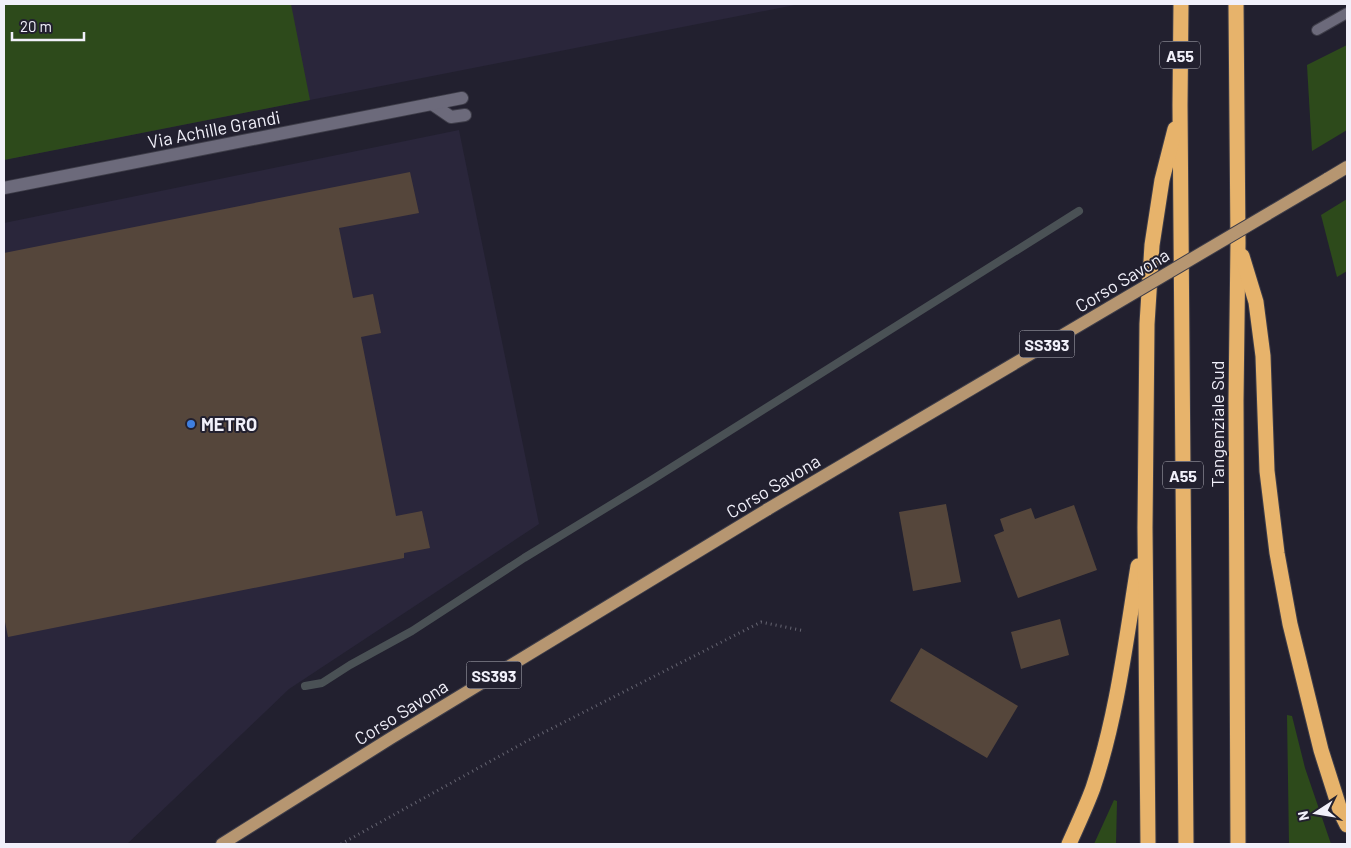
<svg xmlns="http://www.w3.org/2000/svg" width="1351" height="848" font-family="Barlow,sans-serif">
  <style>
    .built { fill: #2a263b }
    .green { fill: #2d4a1b }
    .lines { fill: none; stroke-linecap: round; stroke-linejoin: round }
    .stream { stroke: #4a5155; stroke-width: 8 }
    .building { fill: #55463b }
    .lane-casing { stroke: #3e3d49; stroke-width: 12 }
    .street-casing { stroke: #3e3d49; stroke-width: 14 }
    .primary-casing { stroke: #3e3d49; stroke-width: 14 }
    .highway-casing { stroke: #3e3d49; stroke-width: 17 }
    .path { stroke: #666572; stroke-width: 3; stroke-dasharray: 1 4; stroke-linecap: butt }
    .lane { stroke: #6c6a7b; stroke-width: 10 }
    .street { stroke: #6c6a7b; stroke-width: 12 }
    .primary { stroke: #b69671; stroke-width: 12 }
    .highway { stroke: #e7b36b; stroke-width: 15 }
    .primary-bridge-casing { stroke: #3e3d49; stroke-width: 14; stroke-linecap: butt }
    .primary-bridge { stroke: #b69671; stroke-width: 12 }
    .shop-dot { fill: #3f7fe0; stroke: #22202f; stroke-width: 2 }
    .labels { text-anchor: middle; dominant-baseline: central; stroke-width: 4; stroke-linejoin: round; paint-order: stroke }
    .shield { fill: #22202f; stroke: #b3b2bd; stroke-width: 1 }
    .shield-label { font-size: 16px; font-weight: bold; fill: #f1f0fa }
    .street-label { font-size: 18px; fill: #f1f0fa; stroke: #22202f }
    .poi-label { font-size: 18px; font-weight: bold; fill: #f1f0fa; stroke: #22202f; text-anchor: start }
  </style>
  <rect width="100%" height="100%" fill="#22202f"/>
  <!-- built -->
  <g class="built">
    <path d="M4,4H800L4,160Z"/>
    <path d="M459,130L539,524L289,689L127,844H4V223Z"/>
  </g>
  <!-- green -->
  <g class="green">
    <path d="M4,4H291L310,100L4,160Z"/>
    <path d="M1347,45V130L1312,151L1307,65Z"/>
    <path d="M1347,199V271L1337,277L1321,215Z"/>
    <path d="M1287,715L1292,716L1305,768L1331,844H1289Z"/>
    <path d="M1114,800L1117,801L1116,844H1094Z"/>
  </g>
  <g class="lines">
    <!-- stream -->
    <path class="stream" d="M305,686L322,683L350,665L412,631L524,558L650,481L1079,211"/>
  </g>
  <!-- building -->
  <g class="building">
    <path d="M410,172L419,213L339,228L353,298L373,294L381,333L361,337L396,516L422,511L430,548L404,553V558L8,637L4,617V253Z"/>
    <path d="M946,504L961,582L913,591L899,512Z"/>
    <path d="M1074,505L1097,570L1018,598L994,535L1004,531L1000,519L1031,508L1035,519Z"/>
    <path d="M1060,619L1069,655L1021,669L1011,632Z"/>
    <path d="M921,648L1018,706L987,758L890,701Z"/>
  </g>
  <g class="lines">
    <defs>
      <path id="lane" d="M1317,30L1347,13"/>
      <g id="street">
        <path d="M432,104L451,117L465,115"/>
        <path d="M4,188L462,98"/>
      </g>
      <g id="primary">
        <path d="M1327,179L1347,167"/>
        <path d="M222,844L391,738L768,509"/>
      </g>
      <g id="highway">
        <path d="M1181,4L1180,105L1186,844"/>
        <path d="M1236,4L1238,243L1236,401L1238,844"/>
        <path d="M1242,256L1256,302L1263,356L1267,471L1277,553L1290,624L1321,750L1341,813L1347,825"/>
        <path d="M1069,844C1077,826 1086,807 1093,788C1117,716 1126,640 1138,566"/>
        <path d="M1148,844L1145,528L1147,324L1152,245L1162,180L1175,129"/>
      </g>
    </defs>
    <!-- lane casing -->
    <use href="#lane" class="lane-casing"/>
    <!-- street casing -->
    <use href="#street" class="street-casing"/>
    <!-- primary casing -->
    <use href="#primary" class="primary-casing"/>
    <!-- highway casing -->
    <use href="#highway" class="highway-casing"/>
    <!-- path -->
    <path class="path" d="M341,844L527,741L761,622L805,631"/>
    <!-- lane -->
    <use href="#lane" class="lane"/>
    <!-- street -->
    <use href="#street" class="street"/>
    <!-- primary -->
    <use href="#primary" class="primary"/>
    <!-- highway -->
    <use href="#highway" class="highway"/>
    <defs>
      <path id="primary-bridge" d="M768,509L1327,179"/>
    </defs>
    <!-- primary-bridge casing -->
    <use href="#primary-bridge" class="primary-bridge-casing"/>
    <!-- primary-bridge -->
    <use href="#primary-bridge" class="primary-bridge"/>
  </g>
  <!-- markers -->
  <circle class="shop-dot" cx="191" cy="424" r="5"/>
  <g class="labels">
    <!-- shield labels -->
    <g class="shield">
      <rect x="1160" y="41.5" width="40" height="27" rx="4"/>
      <rect x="1019.5" y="330.5" width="55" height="27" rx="4"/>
      <rect x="1163" y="461.5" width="40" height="27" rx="4"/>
      <rect x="466.5" y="661.5" width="55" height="27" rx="4"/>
    </g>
    <g class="shield-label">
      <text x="1180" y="55">A55</text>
      <text x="1047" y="344">SS393</text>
      <text x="1183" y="475">A55</text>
      <text x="494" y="675">SS393</text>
    </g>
    <!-- street labels -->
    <g class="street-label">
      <text transform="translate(214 129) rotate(-11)">Via Achille Grandi</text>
      <text transform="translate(1122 280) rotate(-31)">Corso Savona</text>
      <text transform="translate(1217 424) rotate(-90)">Tangenziale Sud</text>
      <text transform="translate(773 486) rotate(-31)">Corso Savona</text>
      <text transform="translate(401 712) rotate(-32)">Corso Savona</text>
    </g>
    <!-- poi labels -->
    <g class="poi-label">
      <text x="201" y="424">METRO</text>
    </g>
  </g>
  <!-- border -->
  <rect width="1351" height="848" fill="none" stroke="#f1f0fa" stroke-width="10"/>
  <!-- north arrow -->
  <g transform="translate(1316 813) rotate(258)" stroke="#22202f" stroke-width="4" paint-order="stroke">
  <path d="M0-4L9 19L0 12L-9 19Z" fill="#f1f0fa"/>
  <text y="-8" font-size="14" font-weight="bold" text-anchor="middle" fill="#f1f0fa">N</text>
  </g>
  <!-- scale -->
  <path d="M12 32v8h72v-8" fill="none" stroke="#f1f0fa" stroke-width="2.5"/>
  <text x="20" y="32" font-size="15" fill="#f1f0fa" stroke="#22202f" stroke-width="4" paint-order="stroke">20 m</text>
</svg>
